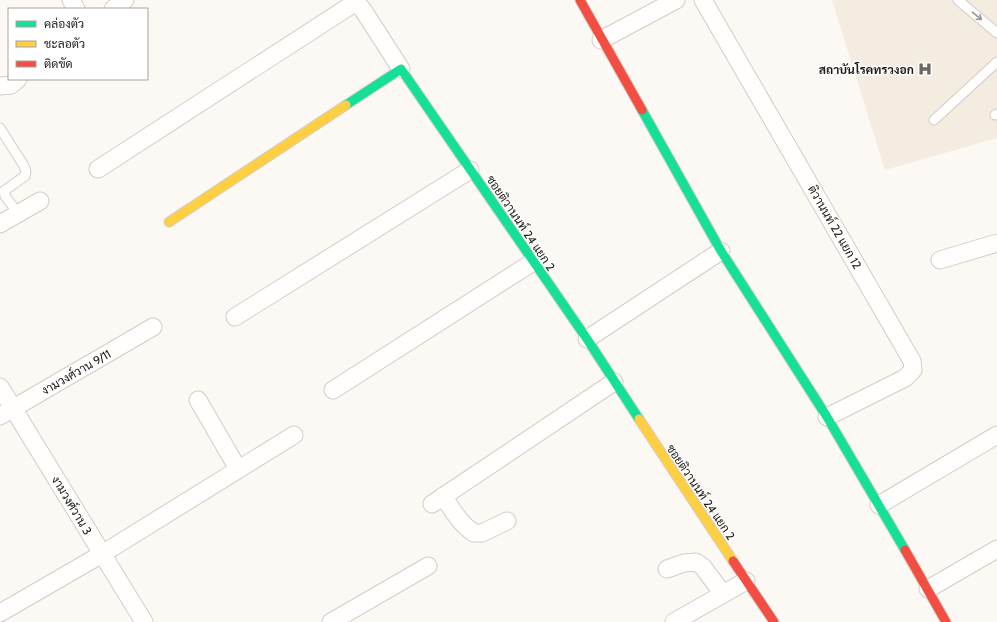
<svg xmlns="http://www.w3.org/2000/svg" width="997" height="622" font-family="Cabin,Sarabun,sans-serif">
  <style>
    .built { fill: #f4ebe1 }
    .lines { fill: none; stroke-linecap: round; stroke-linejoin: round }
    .lane-casing { stroke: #d1cdc9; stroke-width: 11 }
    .street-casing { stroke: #d1cdc9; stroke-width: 19 }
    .fast-casing { stroke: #d1cdc9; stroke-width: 11 }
    .slow-casing { stroke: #d1cdc9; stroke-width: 11 }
    .jam-casing { stroke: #d1cdc9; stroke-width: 11 }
    .lane { stroke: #fffefd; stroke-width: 9 }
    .street { stroke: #fffefd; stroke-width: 17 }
    .fast { stroke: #16e098; stroke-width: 9 }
    .slow { stroke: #ffcf43; stroke-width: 9 }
    .jam { stroke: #f24e42; stroke-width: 9 }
    .oneway { stroke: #999795 }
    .labels { text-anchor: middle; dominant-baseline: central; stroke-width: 3; stroke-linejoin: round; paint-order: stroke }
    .poi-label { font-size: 12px; font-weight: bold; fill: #1d1915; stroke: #fff; text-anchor: end }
    .street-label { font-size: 12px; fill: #1d1915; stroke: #fff }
  </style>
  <rect width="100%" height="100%" fill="#fcf8f4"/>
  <!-- built -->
  <path class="built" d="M832,0H997V138L885,170Z"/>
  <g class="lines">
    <defs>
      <g id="lane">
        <path d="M958,0L997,33"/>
        <path d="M995,115L997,114"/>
        <path d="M934,120L997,62"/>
        <path d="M0,128L24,166L26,172L25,176L4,191L5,196L18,213"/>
      </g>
      <g id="street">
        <path d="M71,0L76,9"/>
        <path d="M703,0L912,361L913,370L905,378L827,417"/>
        <path d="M113,9L125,0"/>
        <path d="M601,40L676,0"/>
        <path d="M0,86L11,85L18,79"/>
        <path d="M98,169L356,2L363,10L401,69"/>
        <path d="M0,224L40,201"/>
        <path d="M940,260L997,243"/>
        <path d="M235,317L470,170"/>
        <path d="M587,339L721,251"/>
        <path d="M0,387L144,622"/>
        <path d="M333,390L533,262"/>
        <path d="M198,400L238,469"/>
        <path d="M0,416L153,327"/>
        <path d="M443,496C452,509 460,524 474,533H482L507,521"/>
        <path d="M432,504L614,382"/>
        <path d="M879,505L997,435"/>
        <path d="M667,569L684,563L696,562L703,567L723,594"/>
        <path d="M928,589L997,549"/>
        <path d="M0,613L102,554L294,435"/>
        <path d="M331,622L428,566"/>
        <path d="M674,622L746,581"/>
      </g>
      <g id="fast">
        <path d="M346,105L401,69L587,339L639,419"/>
        <path d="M642,110L721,251L827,417L905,550"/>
      </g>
      <g id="slow">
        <path d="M169,222L346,105"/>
        <path d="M639,419L733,561"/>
      </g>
      <g id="jam">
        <path d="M580,0L642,110"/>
        <path d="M905,550L946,622"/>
        <path d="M733,561L774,622"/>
      </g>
    </defs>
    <!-- lane casing -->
    <use href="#lane" class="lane-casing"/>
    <!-- street casing -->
    <use href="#street" class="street-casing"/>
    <!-- fast casing -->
    <use href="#fast" class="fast-casing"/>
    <!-- slow casing -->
    <use href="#slow" class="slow-casing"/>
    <!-- jam casing -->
    <use href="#jam" class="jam-casing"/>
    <!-- lane -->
    <use href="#lane" class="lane"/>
    <!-- street -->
    <use href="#street" class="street"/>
    <!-- fast -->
    <use href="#fast" class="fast"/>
    <!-- slow -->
    <use href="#slow" class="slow"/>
    <!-- jam -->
    <use href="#jam" class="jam"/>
  </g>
  <!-- one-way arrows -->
  <defs><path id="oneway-shaft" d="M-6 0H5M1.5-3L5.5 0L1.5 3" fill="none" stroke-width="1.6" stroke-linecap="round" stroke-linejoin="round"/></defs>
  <use class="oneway" href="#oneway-shaft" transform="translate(977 16) rotate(40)"/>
  <!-- icons -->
  <defs>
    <symbol id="hospital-bare" viewBox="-9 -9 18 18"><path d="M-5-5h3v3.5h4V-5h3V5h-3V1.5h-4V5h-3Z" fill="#6b6763" stroke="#fff" stroke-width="2.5" paint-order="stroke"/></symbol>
  </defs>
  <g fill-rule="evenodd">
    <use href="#hospital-bare" x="915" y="59" width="20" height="20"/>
  </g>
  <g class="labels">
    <!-- poi labels -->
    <g class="poi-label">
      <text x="914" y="69">สถาบันโรคทรวงอก</text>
    </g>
    <!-- street labels -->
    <g class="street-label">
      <text transform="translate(521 223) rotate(56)">ซอยติวานนท์ 24 แยก 2</text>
      <text transform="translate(835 227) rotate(60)">ติวานนท์ 22 แยก 12</text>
      <text transform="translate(76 372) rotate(-30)">งามวงศ์วาน 9/11</text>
      <text transform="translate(701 492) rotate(56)">ซอยติวานนท์ 24 แยก 2</text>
      <text transform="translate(72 505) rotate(59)">งามวงศ์วาน 3</text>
    </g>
  </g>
  <!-- legend -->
  <rect x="8" y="8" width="140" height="72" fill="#ffffff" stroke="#a5a3a1"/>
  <rect x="16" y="21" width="20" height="6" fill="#16e098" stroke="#a5a3a1"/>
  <text x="44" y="28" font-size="12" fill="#1d1915">คล่องตัว</text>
  <rect x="16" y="41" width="20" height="6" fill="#ffcf43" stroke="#a5a3a1"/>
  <text x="44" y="48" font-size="12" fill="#1d1915">ชะลอตัว</text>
  <rect x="16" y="61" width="20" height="6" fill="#f24e42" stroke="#a5a3a1"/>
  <text x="44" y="68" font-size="12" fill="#1d1915">ติดขัด</text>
</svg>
